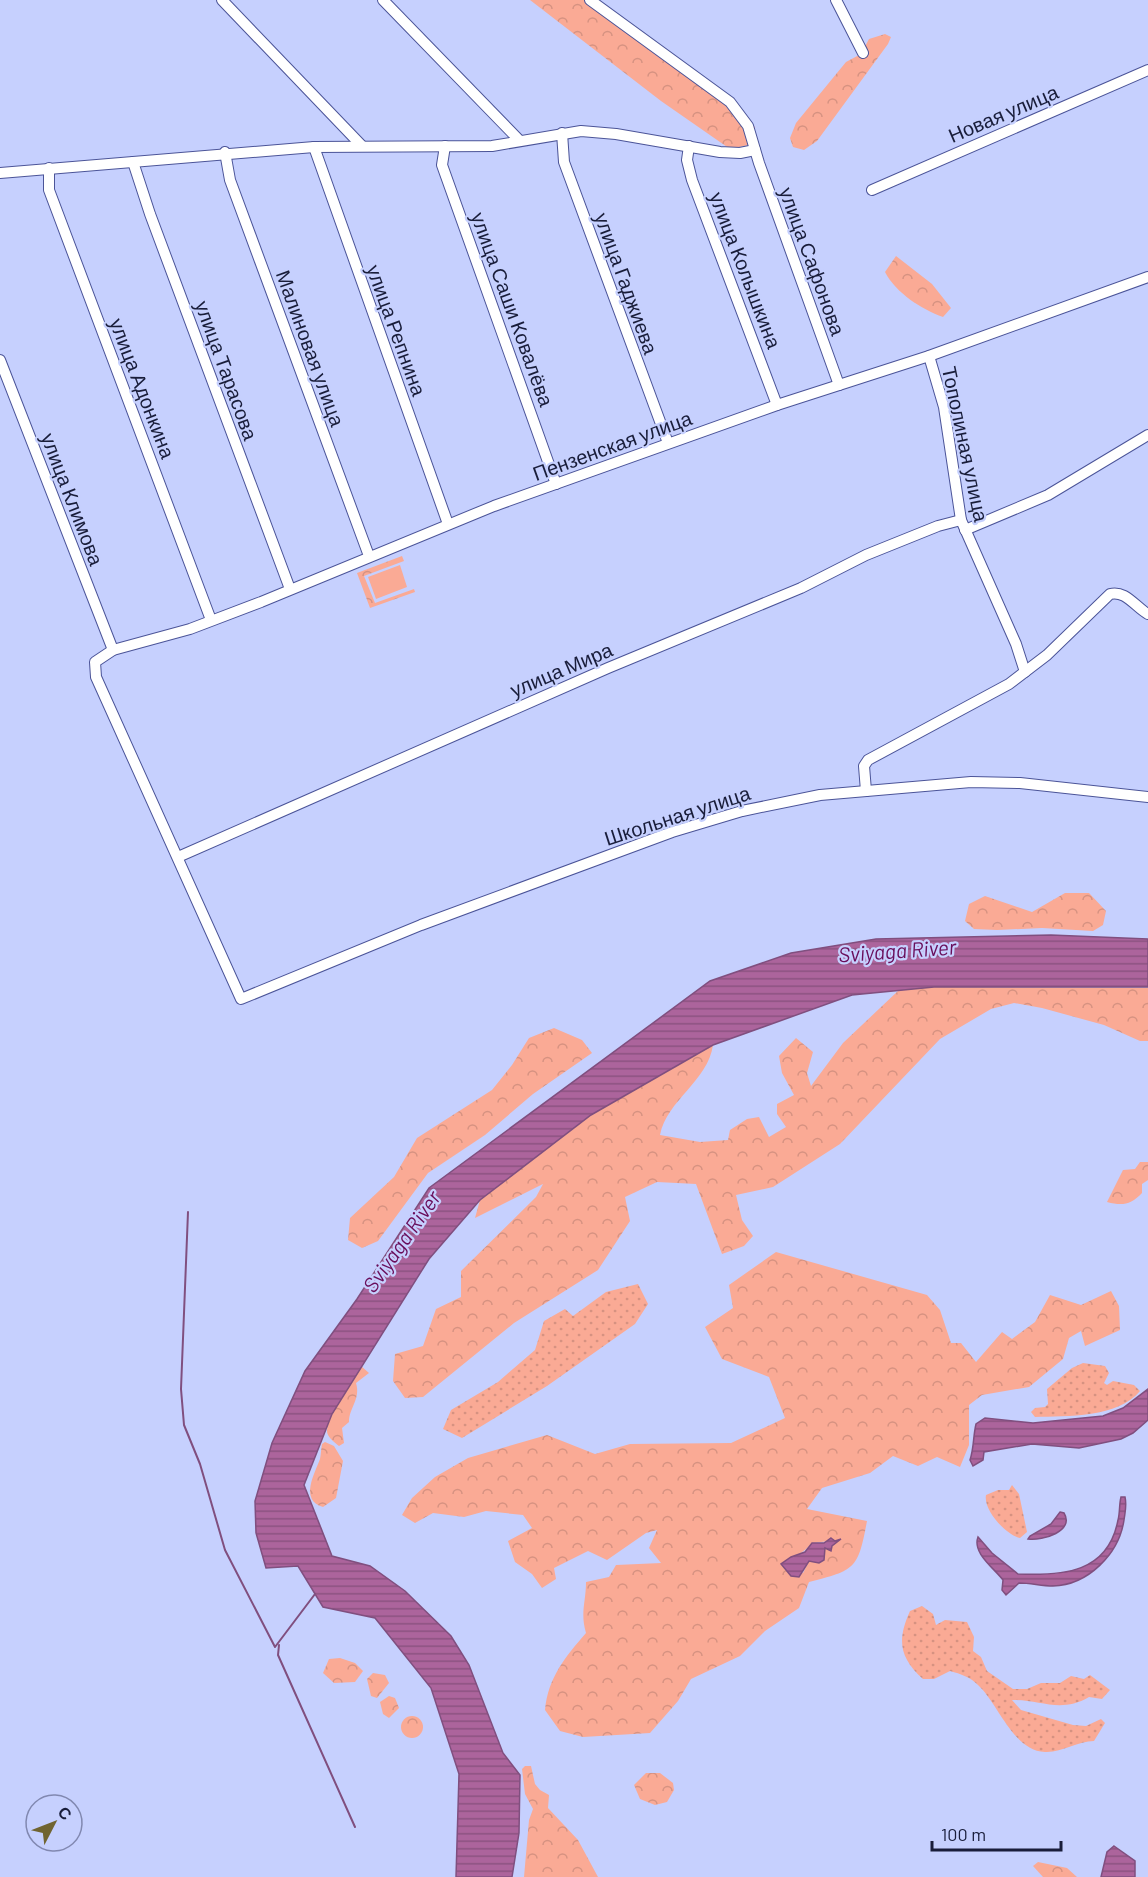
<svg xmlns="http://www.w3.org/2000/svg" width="1148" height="1877" font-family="Barlow,sans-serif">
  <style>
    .grass { fill: url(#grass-dots) }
    .forest { fill: url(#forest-crowns); fill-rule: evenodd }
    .pitch { fill: #faaa95 }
    .water { fill: url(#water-rules); stroke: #804f7f; stroke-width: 1.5 }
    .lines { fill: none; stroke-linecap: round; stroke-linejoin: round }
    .stream { stroke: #804f7f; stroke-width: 2 }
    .minor-casing { stroke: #4b5498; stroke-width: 12 }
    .minor { stroke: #fff; stroke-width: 10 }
    .labels { text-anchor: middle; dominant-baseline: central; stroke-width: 4.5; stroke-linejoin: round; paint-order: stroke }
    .street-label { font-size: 20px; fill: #191d3a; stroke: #c6d0fe }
    .water-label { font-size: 21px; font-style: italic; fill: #690e5b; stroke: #c6d0fe }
  </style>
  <defs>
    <pattern id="grass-dots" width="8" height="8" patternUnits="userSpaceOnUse" patternTransform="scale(1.5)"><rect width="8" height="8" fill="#faaa95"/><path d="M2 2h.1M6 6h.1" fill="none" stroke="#d69281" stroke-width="1.8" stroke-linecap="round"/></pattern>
    <pattern id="forest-crowns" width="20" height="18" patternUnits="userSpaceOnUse" patternTransform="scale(1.5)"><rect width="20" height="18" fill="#faaa95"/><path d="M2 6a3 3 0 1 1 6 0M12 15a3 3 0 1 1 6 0" fill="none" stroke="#d69281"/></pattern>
    <pattern id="water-rules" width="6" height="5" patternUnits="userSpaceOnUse" patternTransform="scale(1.5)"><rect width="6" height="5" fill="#ac649c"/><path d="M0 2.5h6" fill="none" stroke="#8b5280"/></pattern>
  </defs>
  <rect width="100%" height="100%" fill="#c6d0fe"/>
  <!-- grass -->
  <g class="grass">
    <path d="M638,1284L648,1304L635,1324L547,1386L462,1438L443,1429L451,1410L498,1382L535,1350L544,1321L565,1309L573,1316L606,1292Z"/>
    <path d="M1083,1363L1105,1366L1109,1373L1104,1383L1107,1385L1113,1381L1134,1385L1140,1391C1118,1418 1067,1416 1035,1417L1031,1412L1035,1408L1045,1407L1048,1404L1047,1389L1072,1368Z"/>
    <path d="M1012,1485L1019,1494L1027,1532L1020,1538C1006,1535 983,1510 986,1495L998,1490H1009Z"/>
    <path d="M922,1606L933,1614L936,1625L945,1620L967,1622L974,1637L973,1651L981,1657L987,1671L1013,1689H1027L1041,1683H1060L1071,1676L1084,1679L1090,1675L1110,1690L1102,1699L1089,1697C1060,1714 1040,1699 1012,1700L1021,1710L1073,1725L1086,1726L1101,1719L1105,1723L1094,1741C1078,1741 1061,1753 1045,1752C1013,1751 998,1703 978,1685C970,1677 961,1674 950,1671L934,1679H923C899,1657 897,1640 910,1611Z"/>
  </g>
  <!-- forest -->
  <g class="forest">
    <path d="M530,0H587L755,127L753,144L730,149L661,101Z"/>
    <path d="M885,34L891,37L888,44L817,141L804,150L793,147L790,138L796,123L846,62L861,54L869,39Z"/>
    <path d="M896,256L932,284L951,308L943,317C921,309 896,293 885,272Z"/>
    <path d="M402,556L404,561L364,576L375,603L414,589L415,592L370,608L357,573Z"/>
    <path d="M1065,893H1089L1106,911L1103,925L1093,931L1042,928L997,930L974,929L965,921L969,904L985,896L1032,912Z"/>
    <path d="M934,987L1148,988V1041H1140L1104,1025L1042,1008L1014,1003L991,1009L940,1039L840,1144L773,1187L736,1195L742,1220L753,1236L744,1246L722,1254L696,1184L657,1182L625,1197L630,1221L598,1270L514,1323L423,1397L405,1398L393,1381L395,1354L423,1346L436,1309L461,1297V1271L536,1197L543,1184L475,1218L480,1200L591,1115L713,1045C708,1081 667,1100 660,1135L700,1142L728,1140L730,1130L747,1119L759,1117L769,1137L786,1127L777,1114V1104L794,1095L782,1073L779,1056L796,1038L813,1052L807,1073L811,1086L843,1043L899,990Z"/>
    <path d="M554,1028L582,1040L592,1053L533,1094L485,1135L428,1173L378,1241L362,1248L348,1240L350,1218L394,1177L417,1138L492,1090L512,1065L529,1038Z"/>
    <path d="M1140,1162H1148V1180L1142,1184V1193C1131,1205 1122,1206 1107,1202L1123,1170L1135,1169Z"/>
    <path d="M776,1252L927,1295L940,1310L951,1343H961L976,1362L1002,1332L1012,1339L1035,1322L1050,1295L1081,1305L1111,1291L1119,1306L1120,1330L1085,1346L1081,1331L1069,1338L1063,1359L1029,1387L982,1395L969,1405V1445L960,1467L937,1457L918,1466L893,1456L870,1473L822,1488L807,1509L867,1521C858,1569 856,1570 809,1582L799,1608L765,1631L740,1656L691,1679L678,1701L650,1733L583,1737L560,1731L545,1710C548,1678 565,1657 586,1633C580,1613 586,1602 586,1582L609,1577L616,1565L661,1563L649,1548L657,1530L646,1533L607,1560L588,1551L554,1568L556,1579L542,1588L532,1574L515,1562L508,1541L532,1528L523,1515L486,1511L464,1517L433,1513L415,1523L402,1515L412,1498L435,1477L468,1458L547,1435L595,1454L630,1444L731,1443L785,1418L769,1377L722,1359L705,1327L733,1308L729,1285ZM839,1540L829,1549L825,1548L824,1560L820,1563L809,1561L803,1573L782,1564C793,1557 804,1553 812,1543Z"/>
    <path d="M361,1366L369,1373L356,1383C361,1399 349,1408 349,1422L342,1428L344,1443L339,1446C334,1442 327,1437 327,1431C328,1409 348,1383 361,1366Z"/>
    <path d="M325,1442L334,1446L343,1461L336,1498L323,1507C299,1500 315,1473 320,1459C321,1454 321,1449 322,1444Z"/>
    <path d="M340,1658L355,1663L363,1671L355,1682L334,1683L323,1673L329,1659Z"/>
    <path d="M373,1673L385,1675L389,1683L377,1698L371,1696L367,1679Z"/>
    <path d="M389,1696L395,1698L399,1708L389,1718L383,1714L380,1702Z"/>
    <circle cx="412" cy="1727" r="11"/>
    <path d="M525,1766H531L535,1784L540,1790L549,1795L548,1808L578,1840L598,1877H524L529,1820L533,1809L525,1794L522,1769Z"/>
    <path d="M646,1773H660L673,1783L674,1790L667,1802L655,1805L640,1799L634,1785Z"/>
    <path d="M1038,1862L1067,1868L1077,1877H1043L1033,1866Z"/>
  </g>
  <!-- pitch -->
  <path class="pitch" d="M400,565L407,587L376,599L368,577Z"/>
  <!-- water -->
  <g class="water">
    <path d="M1051,935L1148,939V987H934L852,995L713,1045L591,1115L480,1200L429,1259L332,1414L304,1485L332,1556L370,1566L405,1591L451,1636L469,1665L503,1753L520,1775L519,1833L512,1877H456L459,1774L431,1688L375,1618L323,1607L298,1566L266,1568L256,1533L255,1501L272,1443L305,1371L357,1299L429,1188L710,981L791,953L876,939Z"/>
    <path d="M1148,1389V1420L1133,1433L1121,1439L1079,1448L1032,1444L984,1452L983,1460L973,1466L970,1460C974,1448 973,1437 976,1424L985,1418L1033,1423L1103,1416L1123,1408Z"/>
    <path d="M1121,1497H1125C1127,1506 1125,1512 1124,1520C1119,1554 1088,1585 1053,1586C1041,1586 1031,1583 1019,1583L1006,1595L1002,1590L1003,1580C994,1568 972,1553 978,1537L992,1553L1018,1574C1063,1576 1108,1573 1118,1520C1120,1513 1119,1505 1121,1497Z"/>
    <path d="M1060,1512L1064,1513C1075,1531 1043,1541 1028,1539L1030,1536L1051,1524Z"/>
    <path d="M831,1538L835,1541L841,1539L832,1546L831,1551L825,1548L824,1560L819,1563L809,1561L799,1577L791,1576L781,1564L791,1557L805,1552L812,1543H824Z"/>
    <path d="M1114,1846L1135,1861V1877H1101L1107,1852Z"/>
  </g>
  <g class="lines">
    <!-- stream -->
    <g class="stream">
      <path d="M188,1212L181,1389L184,1425L200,1464L225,1550L275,1647L315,1594"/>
      <path d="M279,1645L278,1655L355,1827"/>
    </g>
    <defs>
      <g id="minor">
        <path d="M222,0L362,146"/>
        <path d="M383,0L519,140"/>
        <path d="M590,0L730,102L748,126L759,163L839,385"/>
        <path d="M836,0L863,53"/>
        <path d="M562,133L564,162L668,443"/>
        <path d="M445,146L442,165L556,484"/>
        <path d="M689,146L687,160L692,180L777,405"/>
        <path d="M314,147L448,524"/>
        <path d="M225,152L230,180L369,556"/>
        <path d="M133,162L150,214L290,589"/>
        <path d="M49,168V190L211,620"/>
        <path d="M0,173L314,147L492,146L581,131L616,134L720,152L740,153L755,150"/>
        <path d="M872,190L1148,70"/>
        <path d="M1148,277L929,356L777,405L494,506L261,602L190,629L113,650L95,662L96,677L241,999L421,925L672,832L742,811L820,795L971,782L1020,783L1148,797"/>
        <path d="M929,356L944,407L961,520L1016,644L1025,672"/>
        <path d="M0,360L113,650"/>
        <path d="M965,530L1048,495L1148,435"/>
        <path d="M866,791L864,766L868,760L1009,684L1047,655L1110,594C1126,590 1135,607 1148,614"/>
        <path d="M178,857L608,668L801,588L866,555L938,526L961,520"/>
      </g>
    </defs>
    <!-- minor casing -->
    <use href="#minor" class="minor-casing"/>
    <!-- minor -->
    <use href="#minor" class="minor"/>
  </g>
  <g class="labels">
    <!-- street labels -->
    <g class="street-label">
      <text transform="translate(1003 113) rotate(-23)">Новая улица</text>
      <text transform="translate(813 261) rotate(70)">улица Сафонова</text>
      <text transform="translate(746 270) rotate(69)">улица Колышкина</text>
      <text transform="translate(627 283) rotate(70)">улица Гаджиева</text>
      <text transform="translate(513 309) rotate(70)">улица Саши Ковалёва</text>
      <text transform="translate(397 330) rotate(70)">улица Репнина</text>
      <text transform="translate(311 348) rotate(70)">Малиновая улица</text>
      <text transform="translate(227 370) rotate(70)">улица Тарасова</text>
      <text transform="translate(143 388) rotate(69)">улица Адонкина</text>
      <text transform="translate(966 444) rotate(78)">Тополиная улица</text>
      <text transform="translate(612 445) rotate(-20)">Пензенская улица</text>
      <text transform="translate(73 499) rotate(69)">улица Климова</text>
      <text transform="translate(561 669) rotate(-23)">улица Мира</text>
      <text transform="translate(677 815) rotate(-18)">Школьная улица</text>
    </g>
    <!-- water labels -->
    <g class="water-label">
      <text transform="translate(897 950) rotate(-4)">Sviyaga River</text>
      <text transform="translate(401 1241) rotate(-55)">Sviyaga River</text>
    </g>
  </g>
  <!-- north arrow -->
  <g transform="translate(54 1823) rotate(48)"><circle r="28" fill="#c6d0fe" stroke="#8188b0" stroke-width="1.5"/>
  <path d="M0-4.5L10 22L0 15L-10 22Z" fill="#706431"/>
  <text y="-9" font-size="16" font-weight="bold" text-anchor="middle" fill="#191d3a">С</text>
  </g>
  <!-- scale -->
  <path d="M932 1841v9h129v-9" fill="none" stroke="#191d3a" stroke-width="3"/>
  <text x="941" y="1841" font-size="18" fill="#191d3a" stroke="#c6d0fe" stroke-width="4.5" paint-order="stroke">100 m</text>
</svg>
